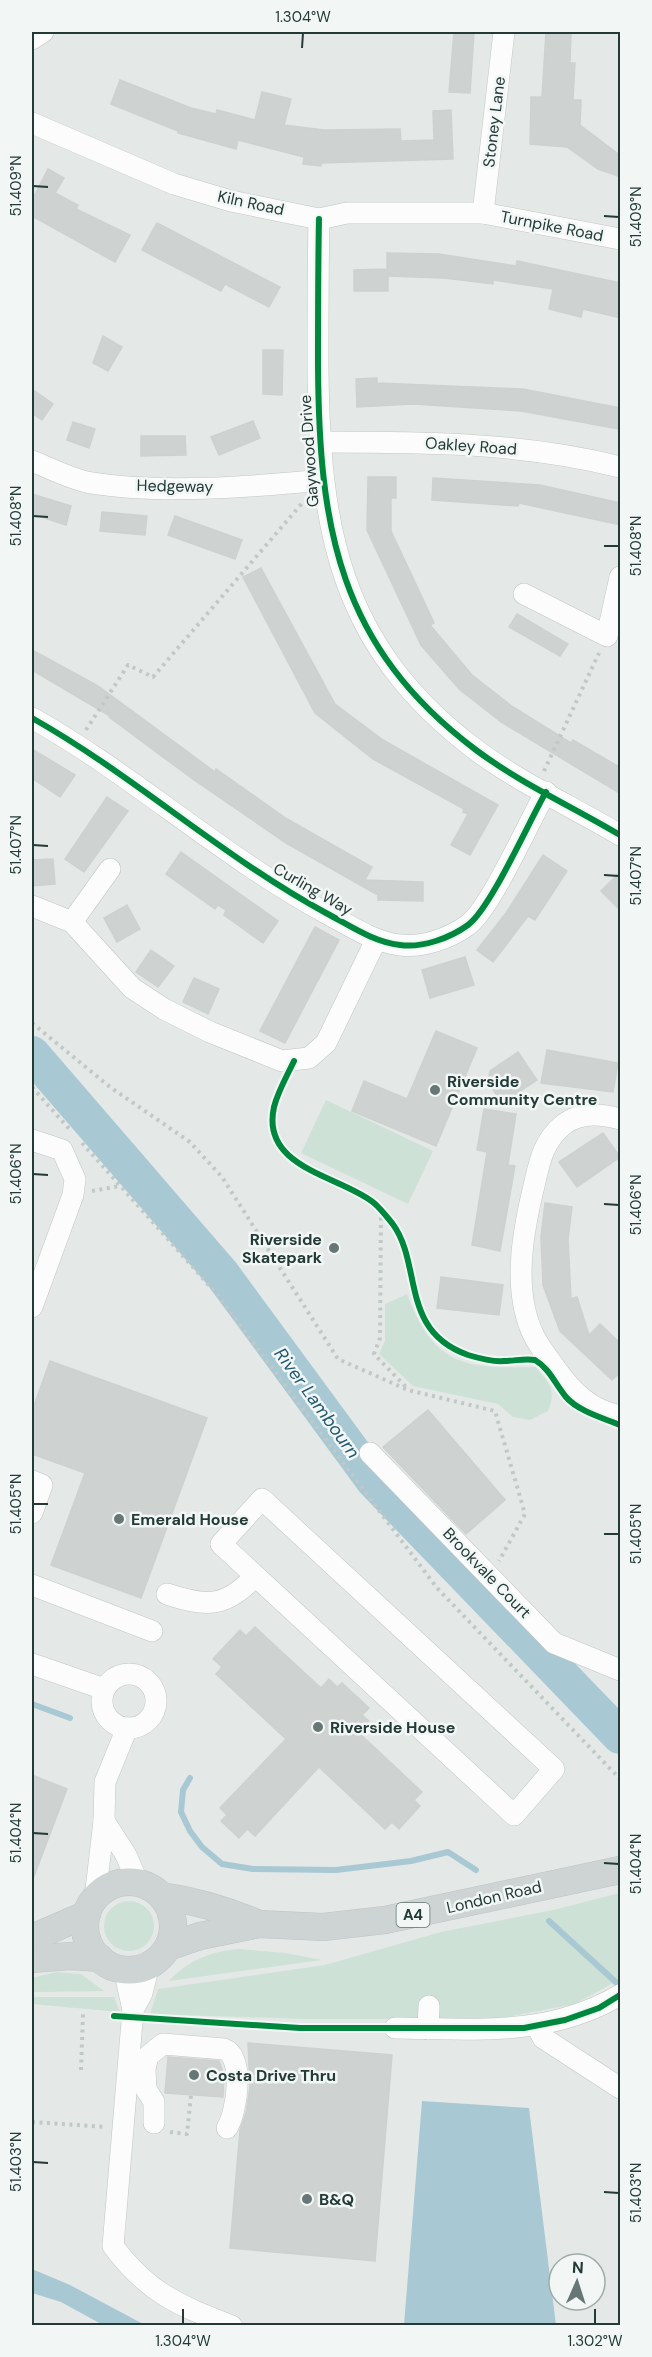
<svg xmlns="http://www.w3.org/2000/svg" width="652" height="2357" font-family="'DM Sans',sans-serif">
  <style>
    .green { fill: #cee1d6 }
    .water { fill: #a8c8d3 }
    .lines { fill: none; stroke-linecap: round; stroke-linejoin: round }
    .stream { stroke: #a8c8d3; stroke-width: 6 }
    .river { stroke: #a8c8d3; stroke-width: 36 }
    .building { fill: #ced2d1; stroke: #cdd2d0; stroke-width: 1.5 }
    .minor-casing { stroke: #c1c6c4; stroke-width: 22 }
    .major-casing { stroke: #bdc4c3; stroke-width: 28 }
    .path { stroke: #c1c9c7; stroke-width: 4; stroke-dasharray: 3 4.5; stroke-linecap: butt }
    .minor { stroke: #fbfcfb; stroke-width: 21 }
    .major { stroke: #ced4d3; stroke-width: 27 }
    .cycleway-casing { stroke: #f2f7f5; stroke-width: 10 }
    .cycleway { stroke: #00873e; stroke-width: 6 }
    .ticks { fill: none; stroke: #233a37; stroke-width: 2 }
    .poi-dot { fill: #677775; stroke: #f2f7f5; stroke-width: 2 }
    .labels { text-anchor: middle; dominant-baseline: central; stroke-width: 5; stroke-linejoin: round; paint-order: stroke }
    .shield { fill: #f2f7f5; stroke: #617370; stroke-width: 1.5 }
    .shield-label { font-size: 15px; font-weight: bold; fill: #233a37 }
    .street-label { font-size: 16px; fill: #233a37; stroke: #f2f7f5 }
    .poi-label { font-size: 16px; font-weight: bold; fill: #233a37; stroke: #f2f7f5; text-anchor: start }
    .water-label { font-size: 18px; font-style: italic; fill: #235970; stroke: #f2f7f5 }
    .neatline { fill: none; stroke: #233a37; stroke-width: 2 }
    .ticks-label { font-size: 15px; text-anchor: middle; fill: #233a37 }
  </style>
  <rect width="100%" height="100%" fill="#e4e9e7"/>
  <!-- green -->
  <g class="green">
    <path d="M326,1100L433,1151L408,1204L301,1153Z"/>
    <path d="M407,1294C434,1366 464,1369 536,1367C549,1384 557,1389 548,1411L530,1420L513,1417L498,1404L413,1386L379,1354L385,1341V1304Z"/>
    <path d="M620,1893V1979L575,2004L496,2019H305L150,2014L158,1989L325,1965L441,1932L553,1910Z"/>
    <circle cx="129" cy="1926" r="25"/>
    <path d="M238,1949L286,1953L322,1960L169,1981C187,1961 212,1951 238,1949Z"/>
    <path d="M56,1972L81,1974L104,1991L32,1992V1978Z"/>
    <path d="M32,1997H114L120,2012L32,2004Z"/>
  </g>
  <!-- water -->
  <g class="water">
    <path d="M422,2101L529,2108L556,2325H404Z"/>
    <path d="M32,2269L70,2285L145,2325H103L61,2302L32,2293Z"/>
  </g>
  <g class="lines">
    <!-- stream -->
    <g class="stream">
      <path d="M32,1704L70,1718"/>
      <path d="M190,1778L183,1790L181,1812L190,1831L202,1847L222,1864L253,1869L336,1870L411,1861L448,1852L476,1870"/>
      <path d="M549,1921L620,1986"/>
    </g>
    <!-- river -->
    <path class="river" d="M32,1054L222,1274L374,1481L620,1736"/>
  </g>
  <!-- building -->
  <g class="building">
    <path d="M454,32H474L470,93L449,92Z"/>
    <path d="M546,32H571L570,63H575L573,100H581L580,125L621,156V177L598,169L567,147L530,144L531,97H542Z"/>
    <path d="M120,80L191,108L216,114L217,110L255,120L262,92L291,99L284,125L324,130L400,129L401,141L434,140L433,111L451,110L453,159L321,163V166L303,164L304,157L238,140L236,149L178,133V131L111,104Z"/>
    <path d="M48,169L64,178L55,193L78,205L76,209L130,235L115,262L32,216V200Z"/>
    <path d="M157,223L280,287L269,307L225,284L221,291L142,250Z"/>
    <path d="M387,253L439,254L516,266L517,261L621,283V318L583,309L581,317L549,309L553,289L493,280V284L444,278L388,276V291H354V270L387,269Z"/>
    <path d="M103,336L122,347L108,371L93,363Z"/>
    <path d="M263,350H283L282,395L263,394Z"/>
    <path d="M377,378V383L523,389L621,408V414L618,429L521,411L413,404L357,407L356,379Z"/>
    <path d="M32,389L53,404L42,420L32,413Z"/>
    <path d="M253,421L260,438L219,455L211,437Z"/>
    <path d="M73,422L95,429L89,448L67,440Z"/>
    <path d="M141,436H185L186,455L141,456Z"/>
    <path d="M368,477H396V498H391V531L434,623L430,625L472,675L513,707L571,743L573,740L621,768V794L501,722L459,689L421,645L367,530Z"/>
    <path d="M433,478L540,485L621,503V525L519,503L518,506L432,500Z"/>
    <path d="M32,494L71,506L66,525L32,514Z"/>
    <path d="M102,512L147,516L145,535L100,531Z"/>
    <path d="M175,516L242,540L235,559L168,535Z"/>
    <path d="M261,568L335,704L383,740L498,805L470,855L451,845L468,814L463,812L464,809L373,759L315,713L243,577Z"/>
    <path d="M517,614L568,644L560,656L509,627Z"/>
    <path d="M32,650L98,686L215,772L216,769L287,819L372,867L365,880L423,882V901L378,900V895L286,843L194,780L109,717L110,716L32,670Z"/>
    <path d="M32,749L75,775L60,797L32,778Z"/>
    <path d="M107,797L128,811L84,872L65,859Z"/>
    <path d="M181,852L278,921L263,943L224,915L226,910L218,905L215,909L166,874Z"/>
    <path d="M543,855L567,871L535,920L528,916L493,962L477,950L506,913Z"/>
    <path d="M53,859L55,884L32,886V860Z"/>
    <path d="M621,871V911L601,891Z"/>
    <path d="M127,905L140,929L117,942L104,918Z"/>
    <path d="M315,927L339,940L285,1043L260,1031Z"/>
    <path d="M151,950L174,966L158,987L136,972Z"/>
    <path d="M465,957L474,985L430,998L422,970Z"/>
    <path d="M194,978L219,989L208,1014L183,1002Z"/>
    <path d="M436,1031L477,1048L436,1146L352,1111L364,1081L407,1099Z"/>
    <path d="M547,1050L618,1063L613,1092L541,1083Z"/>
    <path d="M518,1052L537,1080L502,1103L488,1082L490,1071Z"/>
    <path d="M484,1109L516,1114L508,1165L515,1166L500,1251L472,1245L487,1152L477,1150Z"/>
    <path d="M603,1133L620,1157L577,1187L559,1162Z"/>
    <path d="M545,1203L572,1207L568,1239L571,1299L577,1297L589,1335L600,1324L621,1344V1371L612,1380L560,1331L543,1285L541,1237Z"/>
    <path d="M441,1277L503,1285L499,1315L437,1308Z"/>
    <path d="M50,1361L207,1418L141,1598L51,1565L85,1473L32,1454V1411Z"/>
    <path d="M428,1410L505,1500L466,1534L383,1447Z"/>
    <path d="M255,1627L321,1688L329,1679L337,1687L342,1683L369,1708L362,1715L369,1721L358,1732L422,1792L414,1800L420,1806L399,1829L392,1822L385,1829L319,1767L255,1836L247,1829L239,1838L221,1821L227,1815L220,1808L286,1739L216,1674L222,1667L213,1659L240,1630L246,1636Z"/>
    <path d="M32,1775L67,1789L33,1879H32Z"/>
    <path d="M248,2043L392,2055L375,2261L230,2248L240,2130L246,2113L250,2087Z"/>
    <path d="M168,2057L219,2061L224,2075L223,2097L165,2093Z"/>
  </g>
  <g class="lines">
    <defs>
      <g id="minor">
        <path d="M32,39L43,32"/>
        <path d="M32,123L174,184L231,201L319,219L347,213H483L620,239"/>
        <path d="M483,213L504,32"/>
        <path d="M319,219C318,268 318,316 318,365C319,527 338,646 476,750C520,783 573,807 620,835"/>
        <path d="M319,442C420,442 522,442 620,467"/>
        <path d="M32,461C50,468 72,480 92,483C161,494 252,487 322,480"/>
        <path d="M524,594L607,636L620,577"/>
        <path d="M32,718C135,776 221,856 326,913C349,925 373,942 400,945C423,948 450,938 468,925C491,908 529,821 546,792"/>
        <path d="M32,906L72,922L132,988L164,1009L210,1032L282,1061L309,1058L326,1043L376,940"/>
        <path d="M72,922L110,869"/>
        <path d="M620,1119C602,1114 579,1112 563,1125C542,1142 539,1165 533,1190C522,1236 512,1294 535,1338C541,1349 549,1359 556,1369C573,1393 591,1410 620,1416"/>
        <path d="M32,1140L62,1150L75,1179L73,1195L32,1307"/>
        <path d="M370,1453L554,1643L620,1670"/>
        <path d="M32,1481L42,1485L32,1513"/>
        <path d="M262,1499L554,1769L514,1815L221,1544Z"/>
        <path d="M32,1585L152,1631"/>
        <path d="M167,1594C206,1607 226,1608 255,1576"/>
        <path d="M32,1664L104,1689"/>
        <circle cx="129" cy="1701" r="27"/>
        <path d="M104,1821L126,1855L138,1883"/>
        <path d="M95,1898L104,1821L105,1782L127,1728"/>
        <path d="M149,1965L142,1993L133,2010L113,2246C148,2293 178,2305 232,2326"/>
        <path d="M124,1969L133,2010"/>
        <path d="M537,2026L543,2038L620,2088"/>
        <path d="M395,2028C476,2029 548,2037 620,1995"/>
        <path d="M428,2029L429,2006"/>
        <path d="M154,2123V2102L146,2089L145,2069L148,2056L163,2044L224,2049C245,2057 237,2112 227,2128"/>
      </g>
      <g id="major">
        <circle cx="129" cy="1926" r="44"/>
        <path d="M162,1896C197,1901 227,1910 259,1924"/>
        <path d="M32,1938L87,1914"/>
        <path d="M168,1947L200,1936L259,1924L323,1927L385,1920L620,1870"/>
        <path d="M32,1959L70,1956L100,1958"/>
      </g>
    </defs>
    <!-- minor casing -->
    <use href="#minor" class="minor-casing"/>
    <!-- major casing -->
    <use href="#major" class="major-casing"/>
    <!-- path -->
    <g class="path">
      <path d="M86,730L128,665L153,677L304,501"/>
      <path d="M544,771L599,653"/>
      <path d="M32,1023L110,1087L190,1142L222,1177L338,1359L408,1390L495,1411L525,1514L499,1561"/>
      <path d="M32,1087L71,1131"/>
      <path d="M82,1143L216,1293L437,1588L620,1779"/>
      <path d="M92,1191L120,1186"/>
      <path d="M381,1210L380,1338L374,1354L406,1387"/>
      <path d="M81,2070L83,2014"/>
      <path d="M32,2122L106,2127"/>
      <path d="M170,2132L187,2134L191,2095"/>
    </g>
    <!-- minor -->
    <use href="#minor" class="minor"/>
    <!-- major -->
    <use href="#major" class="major"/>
    <defs>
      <g id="cycleway">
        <path d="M319,219C318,268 318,316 318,365C319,527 338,646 476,750C520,783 573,807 620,835"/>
        <path d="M32,718C135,776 221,856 326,913C349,925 373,942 400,945C423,948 450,938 468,925C491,908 529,821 546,792"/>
        <path d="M294,1061C287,1076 278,1091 274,1107C260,1169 342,1176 374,1203C380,1208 387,1217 392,1223C423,1264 399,1331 468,1355C478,1358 493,1362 504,1361C515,1361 525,1358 535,1360C550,1369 555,1384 566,1397C578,1411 603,1418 620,1425"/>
        <path d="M114,2016L300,2028H524L565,2020L599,2008L620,1995"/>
      </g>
    </defs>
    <!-- cycleway casing -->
    <use href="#cycleway" class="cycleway-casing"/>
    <!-- cycleway -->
    <use href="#cycleway" class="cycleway"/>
  </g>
  <!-- ticks -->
  <path class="ticks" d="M302,48L303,33M33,186L48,187M604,216L619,217M33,516L48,517M604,546H619M33,845L48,846M604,875L619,876M33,1174L48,1175M604,1204L619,1205M33,1504H48M604,1534H619M33,1833L48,1834M604,1863L619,1864M33,2162L48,2163M604,2192L619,2193M183,2324V2309M595,2324V2309"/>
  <!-- markers -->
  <g class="poi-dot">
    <circle cx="435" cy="1090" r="6"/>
    <circle cx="334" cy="1248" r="6"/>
    <circle cx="119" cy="1519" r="6"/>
    <circle cx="318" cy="1727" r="6"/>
    <circle cx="194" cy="2075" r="6"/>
    <circle cx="307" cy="2199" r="6"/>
  </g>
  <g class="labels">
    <!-- shield labels -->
    <rect class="shield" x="396.5" y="1903" width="33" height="24" rx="4.5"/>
    <g class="shield-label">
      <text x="413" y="1915">A4</text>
    </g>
    <!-- street labels -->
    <g class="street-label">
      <text transform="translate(494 122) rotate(-83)">Stoney Lane</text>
      <text transform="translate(251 203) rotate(12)">Kiln Road</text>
      <text transform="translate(552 226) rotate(11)">Turnpike Road</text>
      <text transform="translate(471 446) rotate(4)">Oakley Road</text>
      <text transform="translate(309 451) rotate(-94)">Gaywood Drive</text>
      <text transform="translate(175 486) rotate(1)">Hedgeway</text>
      <text transform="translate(313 889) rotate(30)">Curling Way</text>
      <text transform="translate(487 1573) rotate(46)">Brookvale Court</text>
      <text transform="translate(494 1897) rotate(-13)">London Road</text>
    </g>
    <!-- poi labels -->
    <g class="poi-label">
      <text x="447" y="1081">Riverside<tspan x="447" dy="18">Community Centre</tspan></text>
      <text x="322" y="1239" text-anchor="end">Riverside<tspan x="322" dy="18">Skatepark</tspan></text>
      <text x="131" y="1519">Emerald House</text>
      <text x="330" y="1727">Riverside House</text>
      <text x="206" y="2075">Costa Drive Thru</text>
      <text x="319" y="2199">B&amp;Q</text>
    </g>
    <!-- water labels -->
    <g class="water-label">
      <text transform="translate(317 1403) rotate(54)">River Lambourn</text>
    </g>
  </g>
  <!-- border -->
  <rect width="652" height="2357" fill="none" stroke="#f2f7f5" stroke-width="66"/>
  <!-- north arrow -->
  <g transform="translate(577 2282) rotate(3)"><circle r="28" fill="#f2f7f5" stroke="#9faba9" stroke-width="1.5"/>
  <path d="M0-4.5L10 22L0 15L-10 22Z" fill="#677775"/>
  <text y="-9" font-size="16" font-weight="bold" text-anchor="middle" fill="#233a37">N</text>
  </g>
  <rect x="33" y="33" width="586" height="2291" class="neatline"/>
  <g class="ticks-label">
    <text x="303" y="22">1.304°W</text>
    <text transform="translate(16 186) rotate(-90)" y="5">51.409°N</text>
    <text transform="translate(636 217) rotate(-90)" y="5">51.409°N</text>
    <text transform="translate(16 516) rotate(-90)" y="5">51.408°N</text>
    <text transform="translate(636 546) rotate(-90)" y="5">51.408°N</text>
    <text transform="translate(16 845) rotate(-90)" y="5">51.407°N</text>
    <text transform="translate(636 876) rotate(-90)" y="5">51.407°N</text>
    <text transform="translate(16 1174) rotate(-90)" y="5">51.406°N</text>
    <text transform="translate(636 1205) rotate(-90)" y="5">51.406°N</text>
    <text transform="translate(16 1504) rotate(-90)" y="5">51.405°N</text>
    <text transform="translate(636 1534) rotate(-90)" y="5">51.405°N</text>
    <text transform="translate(16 1833) rotate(-90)" y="5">51.404°N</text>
    <text transform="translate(636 1864) rotate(-90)" y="5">51.404°N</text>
    <text transform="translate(16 2162) rotate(-90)" y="5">51.403°N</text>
    <text transform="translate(636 2193) rotate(-90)" y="5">51.403°N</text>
    <text x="183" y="2346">1.304°W</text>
    <text x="595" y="2346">1.302°W</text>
  </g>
</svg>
